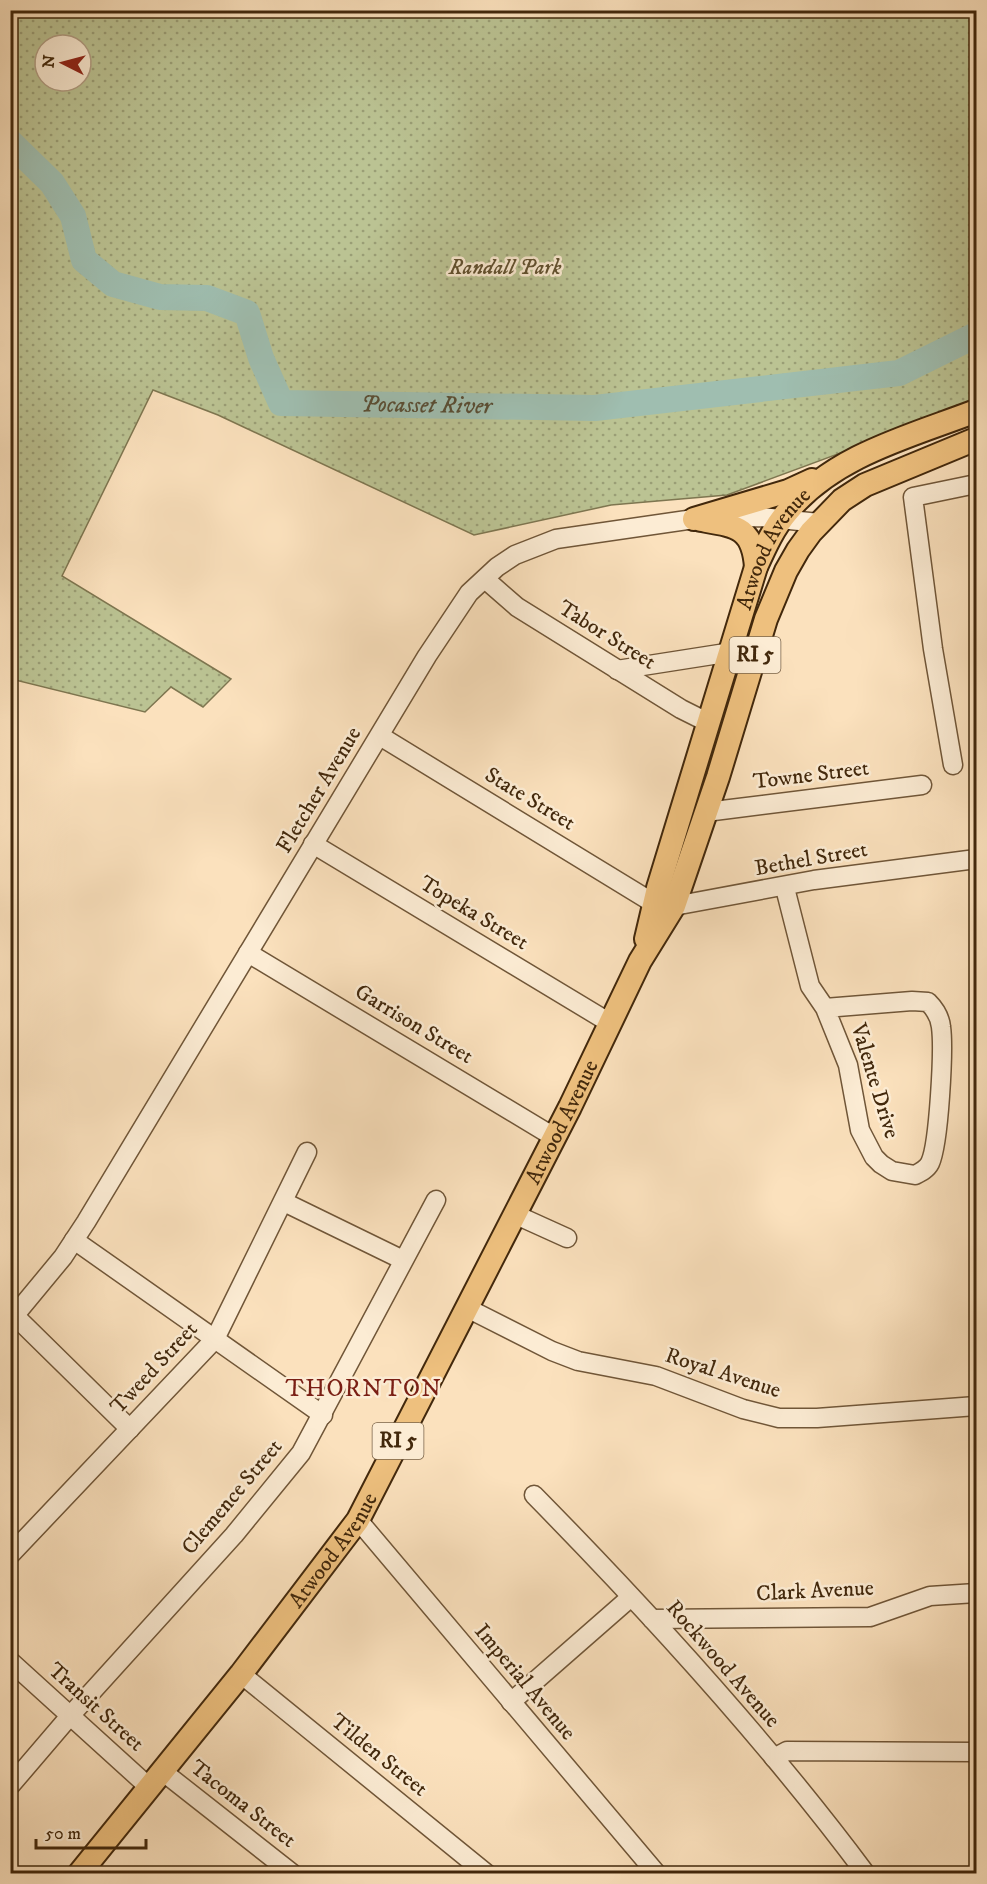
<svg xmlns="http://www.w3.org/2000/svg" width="987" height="1884" font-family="'IM FELL DW Pica',serif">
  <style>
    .park { fill: url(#park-dots); stroke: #7e7650; stroke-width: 1.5; fill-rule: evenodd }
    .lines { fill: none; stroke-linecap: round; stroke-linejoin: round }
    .river { stroke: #9fbeb0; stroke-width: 26 }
    .minor-casing { stroke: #705638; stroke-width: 21 }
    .major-casing { stroke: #42280c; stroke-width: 26 }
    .minor { stroke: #fcecd4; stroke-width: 18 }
    .major { stroke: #eec07e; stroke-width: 22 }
    .labels { text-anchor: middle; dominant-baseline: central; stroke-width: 5; stroke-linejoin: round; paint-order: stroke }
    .shield { fill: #fcecd4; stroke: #7a6348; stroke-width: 1.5 }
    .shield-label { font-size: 21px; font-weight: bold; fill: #42280c }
    .park-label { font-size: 22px; font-style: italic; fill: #604f2e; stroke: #fcecd4 }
    .street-label { font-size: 22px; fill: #42280c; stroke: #fcecd4 }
    .water-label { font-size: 24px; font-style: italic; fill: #594e35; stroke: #fcecd4 }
    .neighbourhood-label { font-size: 24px; letter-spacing: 1.5px; fill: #7a1f14; stroke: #fcecd4 }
  </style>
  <defs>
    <pattern id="park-dots" width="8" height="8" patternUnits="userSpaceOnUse" patternTransform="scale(1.5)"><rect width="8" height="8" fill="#bbc393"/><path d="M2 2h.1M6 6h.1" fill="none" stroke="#9a9e76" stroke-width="1.8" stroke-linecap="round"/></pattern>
  </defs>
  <rect width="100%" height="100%" fill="#fbe1bd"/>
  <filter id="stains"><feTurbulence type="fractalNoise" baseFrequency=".00333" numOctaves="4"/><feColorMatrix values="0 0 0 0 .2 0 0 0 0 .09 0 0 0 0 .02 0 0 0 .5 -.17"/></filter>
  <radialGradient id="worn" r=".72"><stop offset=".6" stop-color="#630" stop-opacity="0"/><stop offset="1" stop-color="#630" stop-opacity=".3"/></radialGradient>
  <!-- park -->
  <path class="park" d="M11,11H976V403L727,495L611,505L474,535L218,415L153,390L62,576L231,679L203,707L171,687L145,712L11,679ZM45,45H81V81H45Z"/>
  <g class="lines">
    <!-- river -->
    <path class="river" id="s1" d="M10,142L52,183L73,216L84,260L113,284L160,297L207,298L247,313L261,358L281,403L595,408L899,373L976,335"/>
    <defs>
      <g id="minor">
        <path d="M485,579L517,607L681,709L709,723"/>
        <path d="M617,670L732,652"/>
        <path d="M380,736L655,904L674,906L814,880L976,859"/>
        <path d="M953,765L933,649L913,497L976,484"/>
        <path d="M706,812L922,785"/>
        <path d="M313,844L610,1023"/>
        <path d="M785,888L810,986L825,1008L848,1065L860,1130L874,1157L881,1164L892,1171L915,1175C921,1172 927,1169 930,1163C939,1144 944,1049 941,1027C940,1017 935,1009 928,1002L912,1001L825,1008"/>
        <path d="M248,953L554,1137"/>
        <path d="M284,1202L403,1260"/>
        <path d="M514,1214L567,1238"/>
        <path d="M74,1240L323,1415"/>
        <path d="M467,1308L552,1351L578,1361L656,1376L743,1409L779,1418H817L976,1406"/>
        <path d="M15,1316L130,1429"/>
        <path d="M10,1321L63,1257L86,1222L427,656L469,593L497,567L515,555L556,539L694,519L761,517L819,523"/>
        <path d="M534,1495C650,1613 767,1741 866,1874"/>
        <path d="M358,1520L657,1874"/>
        <path d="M10,1555L215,1339L307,1152"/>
        <path d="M652,1619L870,1617L930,1596L976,1593"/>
        <path d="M10,1661L150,1788"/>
        <path d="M241,1674L487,1874"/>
        <path d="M511,1702L631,1597"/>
        <path d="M774,1758L787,1751L976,1752"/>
        <path d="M162,1771L293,1874"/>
        <path d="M10,1786L69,1717L234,1535L301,1453L436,1200"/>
      </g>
      <g id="major">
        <path d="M694,519L788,491L812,480"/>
        <path d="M701,520C736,526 753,527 756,567"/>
        <path id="s2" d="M646,939L658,888L756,567C765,547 774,527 788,511C834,455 911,436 976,411"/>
        <path id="s3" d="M79,1874L241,1674L358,1520L570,1107L640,961L674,906L718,777L766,619L786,571L798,550L811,532L842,500L865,485L976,439"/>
      </g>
    </defs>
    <!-- minor casing -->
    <use href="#minor" class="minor-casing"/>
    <!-- major casing -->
    <use href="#major" class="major-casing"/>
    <!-- minor -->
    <use href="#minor" class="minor"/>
    <!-- major -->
    <use href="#major" class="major"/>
  </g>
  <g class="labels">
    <!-- shield labels -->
    <g class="shield">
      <rect x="729.5" y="637" width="51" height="36" rx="4.5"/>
      <rect x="372.5" y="1423" width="51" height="36" rx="4.5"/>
    </g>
    <g class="shield-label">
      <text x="755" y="655">RI 5</text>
      <text x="398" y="1441">RI 5</text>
    </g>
    <!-- park labels -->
    <g class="park-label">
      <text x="505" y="267">Randall Park</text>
    </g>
    <!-- street labels -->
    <g class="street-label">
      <text stroke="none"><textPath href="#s2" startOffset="412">Atwood Avenue</textPath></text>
      <text transform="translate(607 635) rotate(32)">Tabor Street</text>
      <text transform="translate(811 775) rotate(-7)">Towne Street</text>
      <text transform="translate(319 790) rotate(-59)">Fletcher Avenue</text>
      <text transform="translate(530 799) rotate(31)">State Street</text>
      <text transform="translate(811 859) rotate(-10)">Bethel Street</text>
      <text transform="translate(474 913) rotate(31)">Topeka Street</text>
      <text transform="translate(414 1024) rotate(31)">Garrison Street</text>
      <text transform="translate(875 1081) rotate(73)">Valente Drive</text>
      <text stroke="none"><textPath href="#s3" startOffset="898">Atwood Avenue</textPath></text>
      <text transform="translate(154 1368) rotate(-47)">Tweed Street</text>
      <text transform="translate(723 1373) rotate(18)">Royal Avenue</text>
      <text transform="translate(232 1497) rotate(-50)">Clemence Street</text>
      <text stroke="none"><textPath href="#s3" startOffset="412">Atwood Avenue</textPath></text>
      <text transform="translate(815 1591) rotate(-3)">Clark Avenue</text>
      <text transform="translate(723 1664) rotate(49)">Rockwood Avenue</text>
      <text transform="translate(525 1682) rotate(50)">Imperial Avenue</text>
      <text transform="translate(96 1707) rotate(42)">Transit Street</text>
      <text transform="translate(379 1755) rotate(39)">Tilden Street</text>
      <text transform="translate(243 1804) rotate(38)">Tacoma Street</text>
    </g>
    <!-- water labels -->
    <g class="water-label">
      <text stroke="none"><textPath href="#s1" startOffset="561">Pocasset River</textPath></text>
    </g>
    <!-- neighbourhood labels -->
    <g class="neighbourhood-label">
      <text x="364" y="1389">THORNTON</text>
    </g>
  </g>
  <!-- margin -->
  <rect width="987" height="1884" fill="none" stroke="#fbe1bd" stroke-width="36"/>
  <rect x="12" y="12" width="963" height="1860" fill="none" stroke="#42280c" stroke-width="3"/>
  <rect x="18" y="18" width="951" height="1848" fill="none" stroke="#42280c" stroke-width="1.5"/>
  <!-- north arrow -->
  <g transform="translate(63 63) rotate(276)"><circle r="28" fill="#fcecd4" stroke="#b29e84" stroke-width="1.5"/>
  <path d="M0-4.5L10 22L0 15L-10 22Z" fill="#8f2418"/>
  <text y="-9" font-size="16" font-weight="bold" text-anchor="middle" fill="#42280c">N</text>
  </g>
  <!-- scale -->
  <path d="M36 1839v9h110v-9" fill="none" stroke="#42280c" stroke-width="3"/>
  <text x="45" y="1839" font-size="18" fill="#42280c" stroke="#fcecd4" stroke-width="4.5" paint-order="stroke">50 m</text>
  <rect width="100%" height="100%" filter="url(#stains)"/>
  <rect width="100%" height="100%" fill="url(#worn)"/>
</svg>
